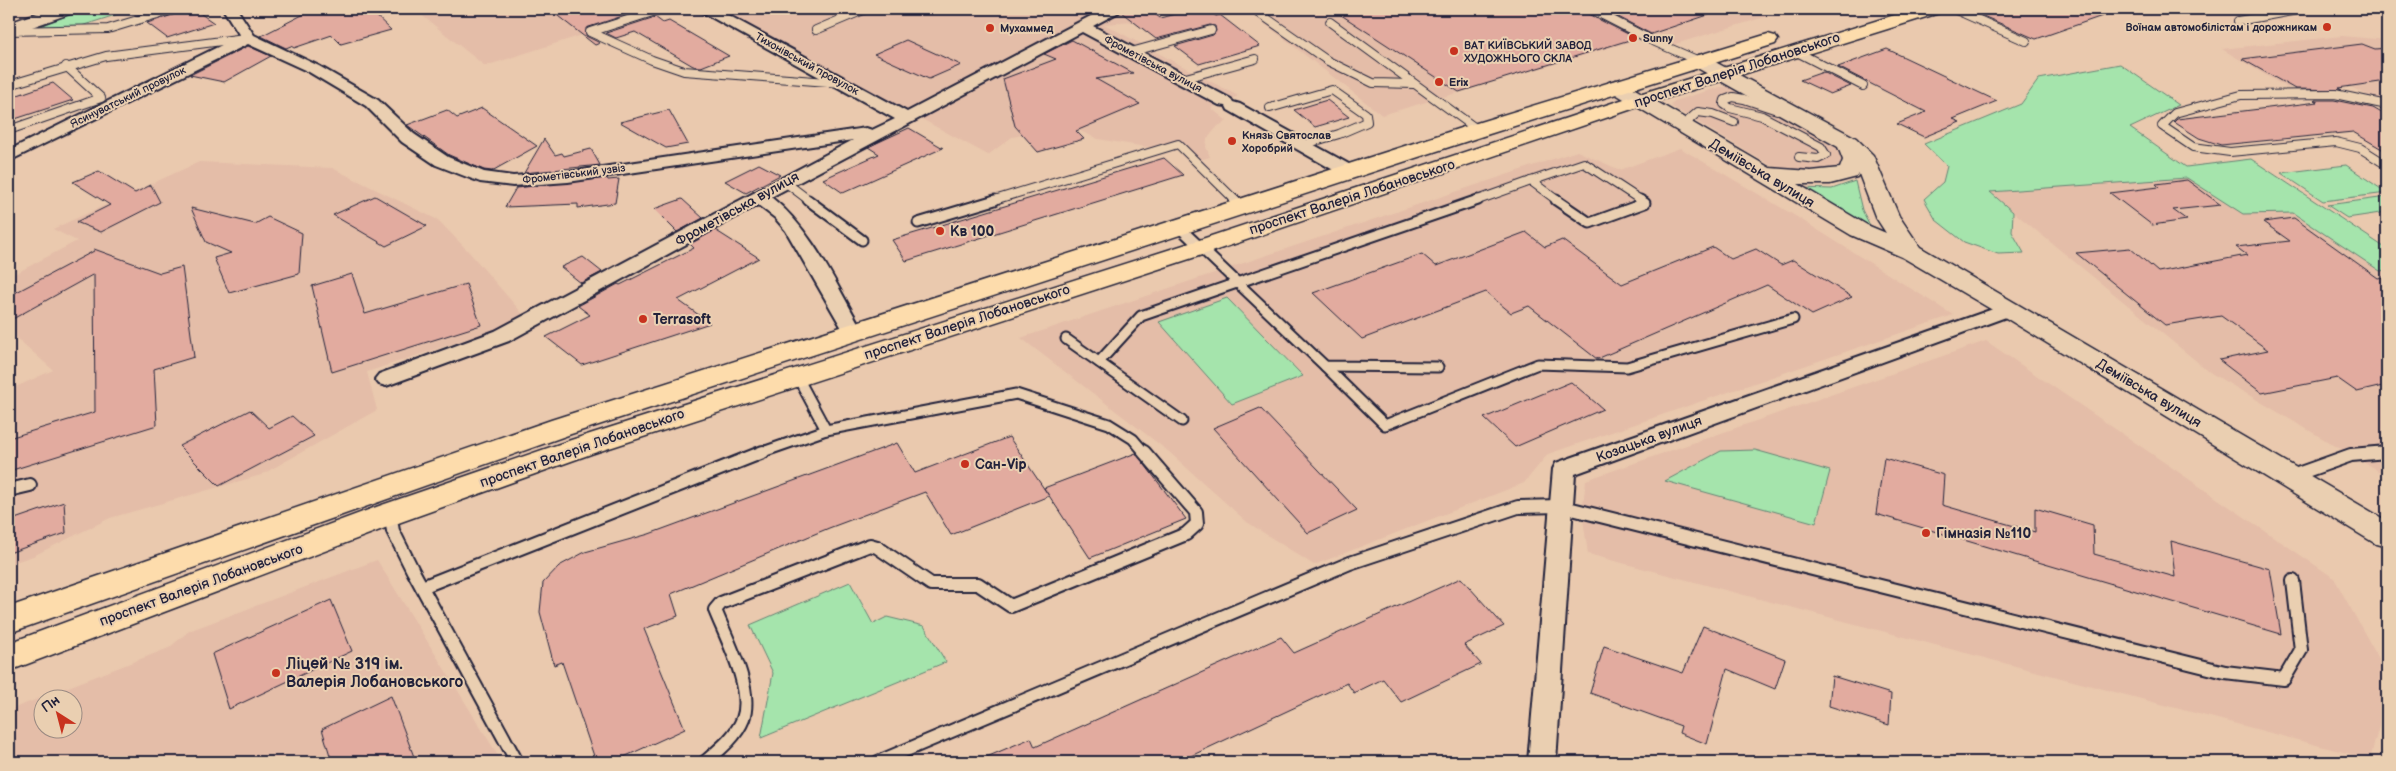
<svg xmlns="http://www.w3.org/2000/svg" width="2396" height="771" font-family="'Balsamiq Sans',sans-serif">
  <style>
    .built { fill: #e4bda8; fill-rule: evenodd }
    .green { fill: #a5e4ac; stroke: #648374 }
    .building { fill: #e2ab9f; stroke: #22223b }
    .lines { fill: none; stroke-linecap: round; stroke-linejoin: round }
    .lane-far2-casing { stroke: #22223b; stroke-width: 10 }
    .lane-far1-casing { stroke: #22223b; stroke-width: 13 }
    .lane-casing { stroke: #22223b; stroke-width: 16 }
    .street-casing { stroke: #22223b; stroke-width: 4 }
    .secondary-casing { stroke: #22223b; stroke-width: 3 }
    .primary-casing { stroke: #22223b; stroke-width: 3 }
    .lane-far2 { stroke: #eacfb1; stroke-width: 8 }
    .lane-far1 { stroke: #eacfb1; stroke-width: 9 }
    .lane { stroke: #eacfb1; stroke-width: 12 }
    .street { fill: #eacfb1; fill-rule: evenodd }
    .secondary { fill: #eacfb1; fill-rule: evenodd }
    .primary { fill: #fddcac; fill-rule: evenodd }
    .poi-dot { fill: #c8321e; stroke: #eacfb1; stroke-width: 2 }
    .labels { text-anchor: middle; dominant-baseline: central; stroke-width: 4; stroke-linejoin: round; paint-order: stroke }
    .far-poi-label { font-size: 11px; font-weight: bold; fill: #22223b; stroke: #eacfb1; text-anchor: start }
    .far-street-label { font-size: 11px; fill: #22223b; stroke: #eacfb1 }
    .street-label { font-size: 14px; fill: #22223b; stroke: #eacfb1 }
    .poi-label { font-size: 14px; font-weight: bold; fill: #22223b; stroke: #eacfb1; text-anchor: start }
    .near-poi-label { font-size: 16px; font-weight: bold; fill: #22223b; stroke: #eacfb1; text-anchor: start }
  </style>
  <rect width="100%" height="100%" fill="#eac9ae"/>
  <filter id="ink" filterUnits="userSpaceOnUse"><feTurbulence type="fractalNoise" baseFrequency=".02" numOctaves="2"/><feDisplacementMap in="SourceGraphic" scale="10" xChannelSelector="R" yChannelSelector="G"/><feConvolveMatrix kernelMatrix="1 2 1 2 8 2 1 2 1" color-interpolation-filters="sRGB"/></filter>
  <g filter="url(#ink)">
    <!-- built -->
    <g class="built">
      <path d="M430,9H664L485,66L419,13Z"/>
      <path d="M719,9H1190L1134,22L1104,24L1238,96L1211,108L1227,121L1218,126L1207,139L1206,147L1210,157L1200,160L1178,140L1152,148L1098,139L1069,126L1012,137L988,155Z"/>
      <path d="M1246,9H1754L1768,16L1672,45L1609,12L1602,21L1636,40L1382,115Z"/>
      <path d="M2342,36L2387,40V105L2341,82L2287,88L2222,49Z"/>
      <path d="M1720,87H1733L1825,136L1843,151L1845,158L1841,165L1832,170L1817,172L1785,170L1770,165L1672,107L1671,104L1675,101Z"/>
      <path d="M1680,148L1797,217L1953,315L1548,454L1524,483L1314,565L1247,522L1168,451L1021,338L1577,151L1620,170Z"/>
      <path d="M199,162L332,168L438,220L469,252L527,319L367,372L377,410L261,475L110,518L33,556L9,564V390L53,370L9,331V277L77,241L53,229Z"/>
      <path d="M2250,165L2387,250V476L2211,373L1989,192Z"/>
      <path d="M1986,341L2334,578L2387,674V698L2370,759L1588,554L1582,512L1586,480Z"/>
      <path d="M377,560L502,762H9V710L169,648L189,631ZM42,698H72V728H42Z"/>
    </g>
    <!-- green -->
    <g class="green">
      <path d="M85,9H134L78,27H37Z"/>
      <path d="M2120,64L2179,105L2130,128L2186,167L2251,159L2387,249V270L2380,271L2293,213L2243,214L2187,178L1990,192L2013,212L2012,232L2024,253L1998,254L1964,242L1936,220L1924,199L1943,182L1947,166L1924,144L2021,104L2039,79Z"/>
      <path d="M2346,165L2387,193L2323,201L2281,173Z"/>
      <path d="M1855,181L1862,210L1873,231L1799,188L1832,189Z"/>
      <path d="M2387,197V212L2347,218L2327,205Z"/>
      <path d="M1227,298L1303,376L1232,404L1159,322Z"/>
      <path d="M1755,450L1830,471L1816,523L1665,481L1721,451Z"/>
      <path d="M850,582L873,624L887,617L924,626L946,662L761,738L773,673L750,625Z"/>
    </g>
    <!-- building -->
    <g class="building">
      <path d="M179,9H194L214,23L167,38L147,23L176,14Z"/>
      <path d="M314,9H369L391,30L341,44L332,35L294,48L291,46L286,48L261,36Z"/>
      <path d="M549,9H644L586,28V36L600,43L595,45Z"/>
      <path d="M1123,9H1148L1160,18L1194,9H1206L1216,16L1220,15L1260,46L1199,64L1175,46L1213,35L1216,31L1215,26L1210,25L1156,39L1121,12Z"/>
      <path d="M1332,9H1585L1588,14L1636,38L1459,92Z"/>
      <path d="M1603,9H1714V13L1651,34Z"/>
      <path d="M1967,9H2113L2114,12L2036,39Z"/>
      <path d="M655,17L663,23L669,21L729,56L701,67L693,66L635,32L616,38L606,33Z"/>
      <path d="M906,40L961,65L929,79L874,54Z"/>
      <path d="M1072,40L1133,73L1096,79L1140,104L1076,131L1084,139L1038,152L1015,126L1003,79L1056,59L1044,54Z"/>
      <path d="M2362,44L2375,49L2387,48V81L2338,88L2342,90L2295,89L2242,59Z"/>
      <path d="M248,46L271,56L224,82L190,75Z"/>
      <path d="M1887,49L1997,101L1953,119L1960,122L1924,137L1897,124L1926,112L1838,67Z"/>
      <path d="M1823,72L1851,86L1830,94L1800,80Z"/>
      <path d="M53,83L73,100L9,121V98Z"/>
      <path d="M1327,100L1349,117L1315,127L1294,110Z"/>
      <path d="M2315,100H2334L2373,108L2387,116V152L2353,132L2221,145L2199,138L2174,122L2177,119L2318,102Z"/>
      <path d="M482,108L537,146L492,171L484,170L449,155L407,125L447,110L457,118Z"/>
      <path d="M669,110L688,144L666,148L620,122Z"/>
      <path d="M909,128L943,148L843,193L823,179L879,154L868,147Z"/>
      <path d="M544,139L555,155L562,153L564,156L591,149L600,165L524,173Z"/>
      <path d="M1164,158L1183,175L906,261L892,240Z"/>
      <path d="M759,164L780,175L746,193L725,181Z"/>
      <path d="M99,171L135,193L151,185L160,202L101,232L76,222L110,205L73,182Z"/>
      <path d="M607,178L608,180L619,179L615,203L578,208V204L505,207L516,188Z"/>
      <path d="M2187,180L2221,205L2173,210L2187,220L2152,225L2110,193L2159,187L2156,184Z"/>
      <path d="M375,196L427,226L386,246L333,215Z"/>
      <path d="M682,199L703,218L677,232L654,209Z"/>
      <path d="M191,208L255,224L268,217L302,233L299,274L229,293L214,258L231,253L206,242Z"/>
      <path d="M2294,218L2378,278L2387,276V385L2357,392L2337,378L2262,393L2219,360L2268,350L2221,316L2165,325L2076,253L2130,248L2158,272L2247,255L2236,247L2290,241L2263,222Z"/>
      <path d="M715,230L759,258L678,300L710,323L582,365L546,337L590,315L578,306L618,284L620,285L694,248L690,244Z"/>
      <path d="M1526,232L1545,247L1562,240L1622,284L1713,247L1731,259L1756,249L1781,265L1793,260L1852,297L1812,315L1767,285L1597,359L1529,306L1511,313L1486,292L1362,339L1313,293L1422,254L1436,266Z"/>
      <path d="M94,249L160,273L182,267L194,357L154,369L157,425L9,471V438L95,412L94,274L9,321V296L94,251Z"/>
      <path d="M583,257L602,272L581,283L561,267Z"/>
      <path d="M352,274L365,314L466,284L481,325L332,372L312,286Z"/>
      <path d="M1571,382L1603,409L1515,447L1484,418Z"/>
      <path d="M1260,408L1357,510L1308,533L1213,428Z"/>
      <path d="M250,410L269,428L292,416L314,436L219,486L179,446Z"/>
      <path d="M1009,437L1049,496L951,535L925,492L829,528L671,594L678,616L644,629L685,729L613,762H596L562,662L554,665L540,612L543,583L559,566L585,552L649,534L897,443L915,473Z"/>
      <path d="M1136,453L1186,519L1090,558L1044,488Z"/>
      <path d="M1884,458L1944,475L1942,505L2035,532V508L2093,525L2094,554L2175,577L2171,541L2270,569L2281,634L1876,514Z"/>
      <path d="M64,502L66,533L9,553V521Z"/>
      <path d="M1461,578L1504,626L1464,645L1481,664L1401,702L1383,679L1354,693L1347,683L1178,762H975L1031,738L1035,747L1281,637L1294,653Z"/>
      <path d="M331,600L352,651L229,709L212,654Z"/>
      <path d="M1703,626L1785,659L1775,689L1727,669L1707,744L1679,733L1681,726L1590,693L1604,646L1683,673Z"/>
      <path d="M1832,676L1891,694L1889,725L1829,706Z"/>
      <path d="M391,696L416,762H332L322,729Z"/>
    </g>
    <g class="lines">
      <defs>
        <g id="lane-far2">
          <path d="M662,9L590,32L652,60L684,71L841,83"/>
          <path d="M1273,9L1259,13L1328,61L1373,83L1414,84"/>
          <path d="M1591,9L1653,41L1699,61"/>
          <path d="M1954,9L2026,41"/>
          <path d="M2238,21L2303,9"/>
          <path d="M1330,22L1478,130"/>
          <path d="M816,30L866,9"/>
          <path d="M9,31L108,29L174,9"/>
          <path d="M1795,51L1863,86"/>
          <path d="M1131,52L1211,30"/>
          <path d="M1182,79L1255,59"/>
          <path d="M9,85L106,56L245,38"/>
          <path d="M2387,105L2335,94L2241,95L2175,113L2162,126L2193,147L2230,152L2336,142L2360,148L2387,165"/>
          <path d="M1270,108L1332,90L1366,114L1367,122L1339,134L1302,145"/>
          <path d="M1777,110L1744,99L1733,97L1725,100L1724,104L1730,108L1762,116L1821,147L1826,155L1818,159L1799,157"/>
          <path d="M1688,128L1689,120L1698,112L1713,114L1734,122"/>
          <path d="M9,130L101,98L66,66"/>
          <path d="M1531,181L1558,201"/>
          <path d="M1531,181L1584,163L1642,201"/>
          <path d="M785,182L810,201"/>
          <path d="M991,201L1178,144L1236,201"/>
          <path d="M1475,201L1531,181"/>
        </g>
        <g id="lane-far1">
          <path d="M808,200L862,240"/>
          <path d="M1234,200L1243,208"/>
          <path d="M1556,200L1590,223L1645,203L1640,200"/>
          <path d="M918,223L995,200"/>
          <path d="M1180,228L1325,366L1438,367"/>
          <path d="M1066,339L1182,421"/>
          <path d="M1099,362L1141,316L1478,200"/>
          <path d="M1325,366L1385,425L1538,364L1627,367L1793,319"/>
          <path d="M797,376L826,430"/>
          <path d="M760,453L826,430L1016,394L1109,424L1133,439L1145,453"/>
          <path d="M2373,453L2387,452"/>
        </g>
        <g id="lane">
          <path d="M2292,476L2351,455L2387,452"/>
          <path d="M9,490L30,485"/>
          <path d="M390,514L393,531L413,571L517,762"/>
          <path d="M422,587L763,452"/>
          <path d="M705,762C719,750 736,737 743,719C754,689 726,638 715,610L721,603L870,545L877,547L931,584H978L1011,606L1186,534L1197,524L1196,512L1144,452"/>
          <path d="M878,762L1350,563L1518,507L1560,506L2225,672L2284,679L2301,650L2293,581"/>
        </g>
        <g id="street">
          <path d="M223,9H237L254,35L319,66L378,100L414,134L448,157L484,172L513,176L568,172L866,128L872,130L895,119L702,12L700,9H717L907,112L1104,9H1121L1119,12L1093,26L1231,99L1233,102L1240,104L1356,168L1359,172L1356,176H1344L1228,110L1226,106L1219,105L1082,32L771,197C813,230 837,287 864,333L861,337L854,339L847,337L786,231L775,218L758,205L509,341L386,386L379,384L375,379L379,374L495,331L853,140L568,182L513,186L480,182L436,165L402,142L366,106L309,72L248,44L9,161V150L240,36Z"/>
          <path d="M2010,303L2017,305L2020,309L2017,313L1575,474L1556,762H1528L1553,469L1556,463Z"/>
        </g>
        <g id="secondary">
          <path d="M48,9H74L72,13L9,35V23Z"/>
          <path d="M1699,55L1706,57L1856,138L1873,155L1899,216L1920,247L2387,521V547L2376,544L2001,315L1902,257L1851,235L1609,90L1606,86L1609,82L1616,80L1623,82L1770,168L1811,171L1840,168L1843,160L1838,147L1692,65L1689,61L1692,57ZM1859,174L1875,216L1886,233L1867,225L1798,184H1830L1857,177Z"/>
        </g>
        <g id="primary">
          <path d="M1914,9H1941L1939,13L1647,104L1211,252L591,454L401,522L9,671V643L379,506L571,440L1193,242L1633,96Z"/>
          <path d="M1768,34L1775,36L1778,40L1775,44L1486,135L571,434L9,633V607L551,420L1470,125Z"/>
        </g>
      </defs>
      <!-- lane-far2 casing -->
      <use href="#lane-far2" class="lane-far2-casing"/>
      <!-- lane-far1 casing -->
      <use href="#lane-far1" class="lane-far1-casing"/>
      <!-- lane casing -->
      <use href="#lane" class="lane-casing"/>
      <!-- street casing -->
      <use href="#street" class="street-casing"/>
      <!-- secondary casing -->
      <use href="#secondary" class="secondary-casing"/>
      <!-- primary casing -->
      <use href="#primary" class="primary-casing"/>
      <!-- lane-far2 -->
      <use href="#lane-far2" class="lane-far2"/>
      <!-- lane-far1 -->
      <use href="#lane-far1" class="lane-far1"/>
      <!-- lane -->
      <use href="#lane" class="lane"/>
      <!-- street -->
      <use href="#street" class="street"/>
      <!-- secondary -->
      <use href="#secondary" class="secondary"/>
      <!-- primary -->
      <use href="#primary" class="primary"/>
    </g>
  </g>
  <!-- markers -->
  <g class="poi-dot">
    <circle cx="2327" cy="27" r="5"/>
    <circle cx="990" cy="28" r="5"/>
    <circle cx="1633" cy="38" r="5"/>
    <circle cx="1454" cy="51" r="5"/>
    <circle cx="1439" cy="82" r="5"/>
    <circle cx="1232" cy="141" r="5"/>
    <circle cx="940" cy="231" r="5"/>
    <circle cx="643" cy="319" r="5"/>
    <circle cx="965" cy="464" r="5"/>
    <circle cx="1926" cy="533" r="5"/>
    <circle cx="276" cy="673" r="5"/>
  </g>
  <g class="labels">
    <!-- far-poi labels -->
    <g class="far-poi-label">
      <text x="2317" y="27" text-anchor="end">Воїнам автомобілістам і дорожникам</text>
      <text x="1000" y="28">Мухаммед</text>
      <text x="1643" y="38">Sunny</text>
      <text x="1464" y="45">ВАТ КИЇВСЬКИЙ ЗАВОД<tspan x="1464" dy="13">ХУДОЖНЬОГО СКЛА</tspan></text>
      <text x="1449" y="82">Erix</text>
      <text x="1242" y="135">Князь Святослав<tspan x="1242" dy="13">Хоробрий</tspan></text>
    </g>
    <!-- far-street labels -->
    <g class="far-street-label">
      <text transform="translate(807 64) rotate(29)">Тихонівський провулок</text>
      <text transform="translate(1153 64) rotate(28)">Фрометівська вулиця</text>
      <text transform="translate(128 97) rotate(-26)">Ясинуватський провулок</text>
      <text transform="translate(574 174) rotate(-7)">Фрометівський узвіз</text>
    </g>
    <!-- street labels -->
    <g class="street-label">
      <text transform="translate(1737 70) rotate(-18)">проспект Валерія Лобановського</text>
      <text transform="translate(1762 173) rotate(31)">Деміївська вулиця</text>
      <text transform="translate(1352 197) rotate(-18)">проспект Валерія Лобановського</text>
      <text transform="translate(737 209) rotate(-29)">Фрометівська вулиця</text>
      <text transform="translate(967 322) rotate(-18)">проспект Валерія Лобановського</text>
      <text transform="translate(2149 393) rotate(31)">Деміївська вулиця</text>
      <text transform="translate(1649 439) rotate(-20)">Козацька вулиця</text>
      <text transform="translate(582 448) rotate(-19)">проспект Валерія Лобановського</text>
      <text transform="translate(201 585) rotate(-20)">проспект Валерія Лобановського</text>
    </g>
    <!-- poi labels -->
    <g class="poi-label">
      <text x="950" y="231">Кв 100</text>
      <text x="653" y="319">Terrasoft</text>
      <text x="975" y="464">Сан-Vip</text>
      <text x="1936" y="533">Гімназія №110</text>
    </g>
    <!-- near-poi labels -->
    <g class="near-poi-label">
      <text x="286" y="664">Ліцей № 319 ім.<tspan x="286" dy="18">Валерія Лобановського</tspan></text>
    </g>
  </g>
  <!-- margin -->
  <rect width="2396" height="771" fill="none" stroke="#eacfb1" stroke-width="30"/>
  <rect x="15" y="15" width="2366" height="741" fill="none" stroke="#22223b" stroke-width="2" filter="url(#ink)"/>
  <!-- north arrow -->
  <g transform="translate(58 714) rotate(324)"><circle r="24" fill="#eacfb1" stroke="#9a8a82"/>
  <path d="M0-4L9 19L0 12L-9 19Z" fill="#c8321e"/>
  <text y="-8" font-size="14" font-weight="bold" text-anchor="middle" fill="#22223b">Пн</text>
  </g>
</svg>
